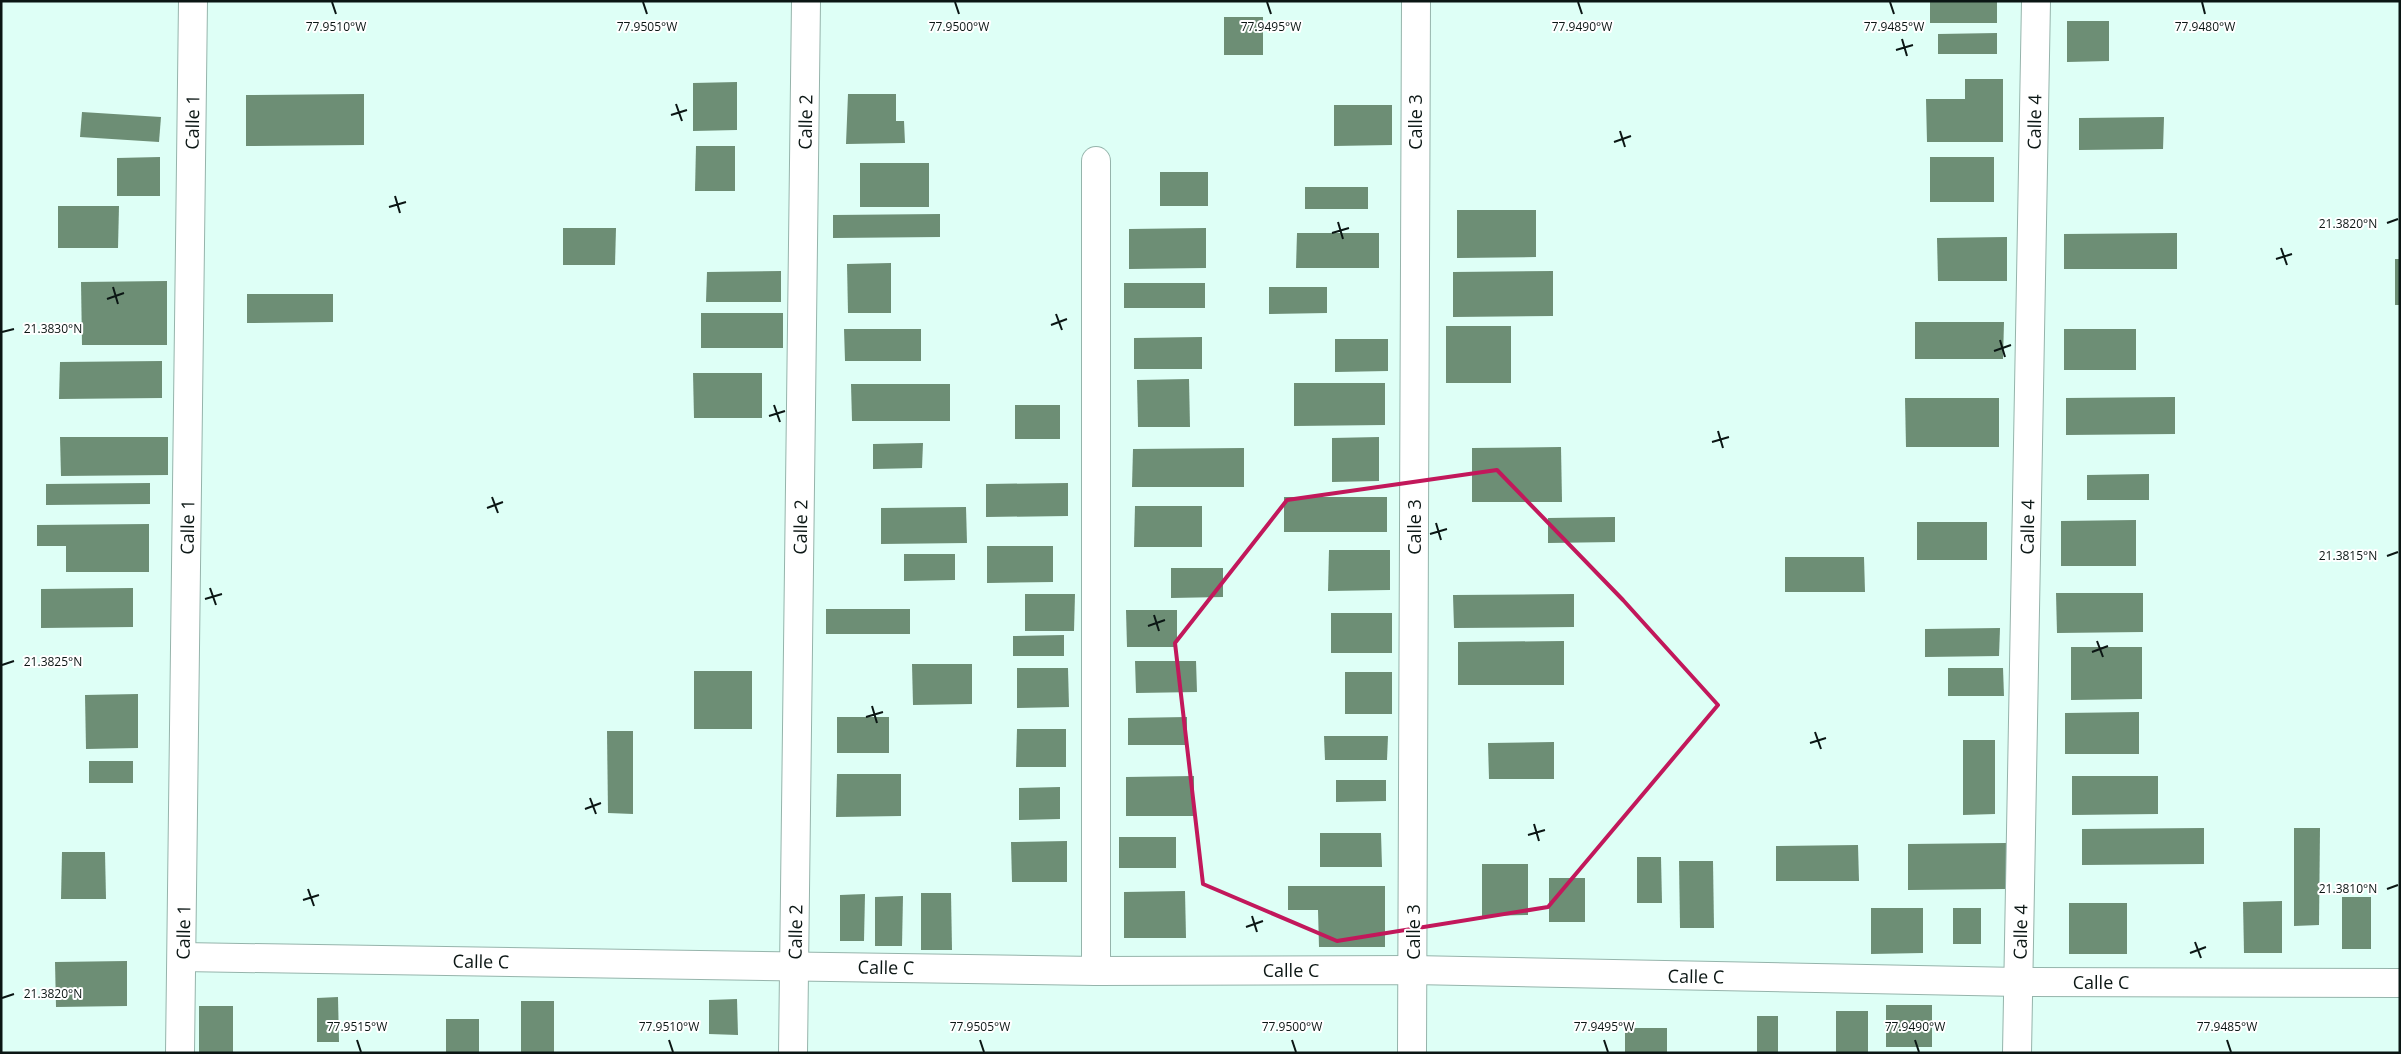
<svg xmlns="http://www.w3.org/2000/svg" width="2401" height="1054" font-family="'Open Sans',sans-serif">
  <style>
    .building { fill: #6d8e75 }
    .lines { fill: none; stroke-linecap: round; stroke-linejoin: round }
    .minor-casing { stroke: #95b4ab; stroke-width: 30 }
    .minor { stroke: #fff; stroke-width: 28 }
    .marked { fill: none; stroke: #c2185b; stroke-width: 4; stroke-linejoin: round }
    .ticks { fill: none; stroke: #0b1614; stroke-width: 2 }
    .labels { text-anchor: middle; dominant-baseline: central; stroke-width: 4; stroke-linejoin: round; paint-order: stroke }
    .street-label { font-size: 18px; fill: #0b1614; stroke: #fff }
    .ticks-label { font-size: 12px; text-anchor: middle; fill: #0b1614; stroke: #fff; stroke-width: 4; stroke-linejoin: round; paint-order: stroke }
  </style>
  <rect width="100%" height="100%" fill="#defff6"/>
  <!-- building -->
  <g class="building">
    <rect x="1930" y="1" width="67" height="22"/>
    <rect x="1224" y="17" width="39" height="38"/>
    <path d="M2067,21H2109V61L2067,62Z"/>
    <path d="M1997,33V54H1938V34Z"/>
    <path d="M1965,79H2003V142H1927L1926,99H1965Z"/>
    <path d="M737,82V130L693,131V83Z"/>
    <path d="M364,94V145L246,146V95Z"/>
    <path d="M848,94H896V121H904L905,143L846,144Z"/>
    <path d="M1334,105H1392V145L1334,146Z"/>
    <path d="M82,112L161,117L159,142L80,137Z"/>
    <path d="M2164,117L2163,149L2079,150V118Z"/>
    <path d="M696,146H735V191H695Z"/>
    <path d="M160,157V196H117V158Z"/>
    <rect x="1930" y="157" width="64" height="45"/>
    <rect x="860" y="163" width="69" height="44"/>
    <rect x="1160" y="172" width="48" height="34"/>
    <rect x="1305" y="187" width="63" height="22"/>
    <path d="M58,206H119L118,248H58Z"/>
    <path d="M1457,210H1536V257L1457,258Z"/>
    <path d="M940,214V237L833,238V215Z"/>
    <path d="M563,228H616L615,265H563Z"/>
    <path d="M1206,228V268L1129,269V229Z"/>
    <path d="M1297,233H1379V268H1296Z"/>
    <path d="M2177,233V269H2064V234Z"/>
    <path d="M2007,237V281H1938L1937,238Z"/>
    <rect x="2395" y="259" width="5" height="46"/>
    <path d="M891,263V313H848L847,264Z"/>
    <path d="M781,271V302H706L707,272Z"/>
    <path d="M1553,271V316L1453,317V272Z"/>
    <path d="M167,281V345H82L81,282Z"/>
    <rect x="1124" y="283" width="81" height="25"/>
    <path d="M1269,287H1327V313L1269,314Z"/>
    <path d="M247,294H333V322L247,323Z"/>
    <rect x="701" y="313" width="82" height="35"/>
    <path d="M1915,322H2004L2003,359H1915Z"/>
    <rect x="1446" y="326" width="65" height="57"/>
    <path d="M844,329H921V361H845Z"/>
    <rect x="2064" y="329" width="72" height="41"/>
    <path d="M1202,337V369H1134V338Z"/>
    <path d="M1335,339H1388V371L1335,372Z"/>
    <path d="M162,361V398L59,399L60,362Z"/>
    <path d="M693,373H762V418H694Z"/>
    <path d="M1189,379L1190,427H1138L1137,380Z"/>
    <path d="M1294,383H1385V425L1294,426Z"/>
    <path d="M851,384H950V421H852Z"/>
    <path d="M2175,397V434L2066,435V398Z"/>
    <path d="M1905,398H1999V447H1906Z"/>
    <rect x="1015" y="405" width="45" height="34"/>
    <path d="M60,437H168V475L61,476Z"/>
    <path d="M1379,437V481L1332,482V438Z"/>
    <path d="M923,443L922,468L873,469V444Z"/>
    <path d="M1561,447L1562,502H1472V448Z"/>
    <path d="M1244,448V487H1132L1133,449Z"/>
    <path d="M2149,474V500H2087V475Z"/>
    <path d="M150,483V504L46,505V484Z"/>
    <path d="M1068,483V516L986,517V484Z"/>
    <rect x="1284" y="497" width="103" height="35"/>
    <path d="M1135,506H1202V547H1134Z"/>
    <path d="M966,507L967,543L881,544V508Z"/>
    <path d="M1615,517V542L1548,543V518Z"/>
    <path d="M2136,520V566H2061V521Z"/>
    <rect x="1917" y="522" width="70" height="38"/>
    <path d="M149,524V572H66V546H37V525Z"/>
    <path d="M987,546H1053V582L987,583Z"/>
    <path d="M1329,550H1390V590L1328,591Z"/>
    <path d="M904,554H955V580L904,581Z"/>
    <path d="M1785,557H1864L1865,592H1785Z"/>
    <path d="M1171,568H1223V597L1171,598Z"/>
    <path d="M133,588V627L41,628V589Z"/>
    <path d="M2056,593H2143V632L2057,633Z"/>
    <path d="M1025,594H1075L1074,631H1025Z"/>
    <path d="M1574,594V627L1454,628L1453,595Z"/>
    <rect x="826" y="609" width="84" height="25"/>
    <path d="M1126,610H1177V647H1127Z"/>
    <rect x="1331" y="613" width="61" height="40"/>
    <path d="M2000,628L1999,656L1925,657V629Z"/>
    <path d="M1064,635V656H1013V636Z"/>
    <path d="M1564,641V685H1458V642Z"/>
    <path d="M2071,647H2142V699L2071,700Z"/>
    <path d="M1135,661H1196L1197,692L1136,693Z"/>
    <path d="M912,664H972V704L913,705Z"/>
    <path d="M1017,668H1068L1069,707L1017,708Z"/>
    <path d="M1948,668H2003L2004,696H1948Z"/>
    <rect x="694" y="671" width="58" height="58"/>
    <rect x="1345" y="672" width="47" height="42"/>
    <path d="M138,694V748L86,749L85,695Z"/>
    <path d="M2139,712V754H2065V713Z"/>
    <rect x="837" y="717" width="52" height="36"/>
    <path d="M1187,717V745H1128V718Z"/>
    <path d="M1017,729H1066V767H1016Z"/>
    <path d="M607,731H633V814L608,813Z"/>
    <path d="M1324,736H1388L1387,760H1325Z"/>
    <path d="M1963,740H1995V814L1963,815Z"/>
    <path d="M1554,742V779H1489L1488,743Z"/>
    <rect x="89" y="761" width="44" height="22"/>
    <path d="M837,774H901V816L836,817Z"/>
    <path d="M1194,776V816H1126V777Z"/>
    <path d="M2072,776H2158V814L2072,815Z"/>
    <path d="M1336,780H1386V801L1336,802Z"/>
    <path d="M1060,787V819L1019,820V788Z"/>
    <path d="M2204,828V864L2082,865V829Z"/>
    <path d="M2294,828H2320L2319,925L2294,926Z"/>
    <path d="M1320,833H1381L1382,867H1320Z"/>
    <rect x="1119" y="837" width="57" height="31"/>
    <path d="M1067,841V882H1012L1011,842Z"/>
    <path d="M2006,843V889L1908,890V844Z"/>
    <path d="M1858,845L1859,881H1776V846Z"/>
    <path d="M62,852H105L106,899H61Z"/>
    <path d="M1637,857H1661L1662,903H1637Z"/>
    <path d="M1679,861H1713L1714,928H1680Z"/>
    <path d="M1482,864H1528V915L1482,916Z"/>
    <rect x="1549" y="878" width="36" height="44"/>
    <path d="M1288,886H1385V947H1319L1318,910H1288Z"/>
    <path d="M1185,891L1186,938H1124V892Z"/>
    <path d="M921,893H951L952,950H921Z"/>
    <path d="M865,894L864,941H840V895Z"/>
    <path d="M903,896L902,946H875V897Z"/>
    <rect x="2342" y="897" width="29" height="52"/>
    <path d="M2282,901V953H2244L2243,902Z"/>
    <rect x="2069" y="903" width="58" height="51"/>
    <path d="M1871,908H1923V953L1871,954Z"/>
    <rect x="1953" y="908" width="28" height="36"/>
    <path d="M127,961V1006L56,1007L55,962Z"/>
    <path d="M338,997L339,1042H317V998Z"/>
    <path d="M737,999L738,1035L709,1034V1000Z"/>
    <rect x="521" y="1001" width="33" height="52"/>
    <rect x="1886" y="1005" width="46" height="42"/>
    <rect x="199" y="1006" width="34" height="47"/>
    <rect x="1836" y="1011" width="32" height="42"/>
    <rect x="1757" y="1016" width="21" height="37"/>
    <rect x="446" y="1019" width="33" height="34"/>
    <rect x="1625" y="1028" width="42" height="25"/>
  </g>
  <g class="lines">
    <defs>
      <g id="minor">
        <path d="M182,957L1096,971L1413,970L2019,982L2400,983"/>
        <path d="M1096,971V161"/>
        <path d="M180,1053L193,1"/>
        <path d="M793,1053L806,1"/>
        <path d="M1412,1053L1416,1"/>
        <path d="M2017,1053L2036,1"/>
      </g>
    </defs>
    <!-- minor casing -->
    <use href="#minor" class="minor-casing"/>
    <!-- minor -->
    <use href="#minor" class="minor"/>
  </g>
  <!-- marked area -->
  <path class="marked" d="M1497,470L1623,600L1718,705L1548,907L1337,941L1203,884L1175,643L1287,500Z"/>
  <!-- ticks -->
  <path class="ticks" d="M332,2L336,14M643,2L647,14M955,2L959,14M1267,2L1271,14M1578,2L1582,14M1890,2L1894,14M2202,2L2205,14M1902,39L1907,56M1896,50L1913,45M676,104L682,121M671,115L687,110M1620,131L1625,147M1614,142L1631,136M395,196L400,213M389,207L406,202M1338,222L1343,239M2387,223L2398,219M1332,233L1349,228M2281,248L2287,265M2276,259L2292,254M113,287L118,304M107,299L124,293M1056,314L1062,330M1051,325L1067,319M2,332L14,329M2000,340L2005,357M1994,351L2011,345M774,405L780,422M769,416L785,411M1718,431L1723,448M1712,442L1729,437M492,497L498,513M487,508L503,502M1436,523L1441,540M1430,534L1447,529M2387,556L2398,552M210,588L216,605M205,599L222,594M1154,615L1159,631M1148,626L1165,620M2097,641L2103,657M2092,652L2108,646M2,665L14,661M872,706L877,723M866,717L883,712M1815,732L1821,749M1810,743L1826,738M590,798L596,814M585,809L601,803M1534,824L1539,841M1528,835L1545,830M308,889L314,906M2387,889L2398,885M303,900L319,895M1252,916L1257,932M1246,927L1263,921M2195,942L2201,958M2190,953L2206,947M2,998L14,994M357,1040L361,1052M669,1040L673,1052M980,1040L984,1052M1292,1040L1296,1052M1604,1040L1608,1052M1915,1040L1919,1052M2227,1040L2231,1052"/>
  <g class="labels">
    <!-- street labels -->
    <g class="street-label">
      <text transform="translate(192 122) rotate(-89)">Calle 1</text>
      <text transform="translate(805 122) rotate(-89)">Calle 2</text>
      <text transform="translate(1415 122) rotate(-90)">Calle 3</text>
      <text transform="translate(2034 122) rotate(-89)">Calle 4</text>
      <text transform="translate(187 527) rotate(-89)">Calle 1</text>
      <text transform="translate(800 527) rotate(-89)">Calle 2</text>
      <text transform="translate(1414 527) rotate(-90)">Calle 3</text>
      <text transform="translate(2027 527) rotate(-89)">Calle 4</text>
      <text transform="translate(183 932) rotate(-89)">Calle 1</text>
      <text transform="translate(795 932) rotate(-89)">Calle 2</text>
      <text transform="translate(1413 932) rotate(-90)">Calle 3</text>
      <text transform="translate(2020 932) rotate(-89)">Calle 4</text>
      <text transform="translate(481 961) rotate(1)">Calle C</text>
      <text transform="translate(886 967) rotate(1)">Calle C</text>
      <text x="1291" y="970">Calle C</text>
      <text transform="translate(1696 976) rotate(1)">Calle C</text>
      <text x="2101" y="982">Calle C</text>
    </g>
  </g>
  <g class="ticks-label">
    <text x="336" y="31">77.9510°W</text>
    <text x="647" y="31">77.9505°W</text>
    <text x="959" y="31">77.9500°W</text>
    <text x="1271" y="31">77.9495°W</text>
    <text x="1582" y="31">77.9490°W</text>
    <text x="1894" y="31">77.9485°W</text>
    <text x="2205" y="31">77.9480°W</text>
    <text x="2348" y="228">21.3820°N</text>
    <text x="53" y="333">21.3830°N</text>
    <text x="2348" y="560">21.3815°N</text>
    <text x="53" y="666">21.3825°N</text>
    <text x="2348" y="893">21.3810°N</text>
    <text x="53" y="998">21.3820°N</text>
    <text x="357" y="1031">77.9515°W</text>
    <text x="669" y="1031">77.9510°W</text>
    <text x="980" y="1031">77.9505°W</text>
    <text x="1292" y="1031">77.9500°W</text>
    <text x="1604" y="1031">77.9495°W</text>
    <text x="1915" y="1031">77.9490°W</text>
    <text x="2227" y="1031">77.9485°W</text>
  </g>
  <!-- border -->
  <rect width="2401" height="1054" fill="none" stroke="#0b1614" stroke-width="5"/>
</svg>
